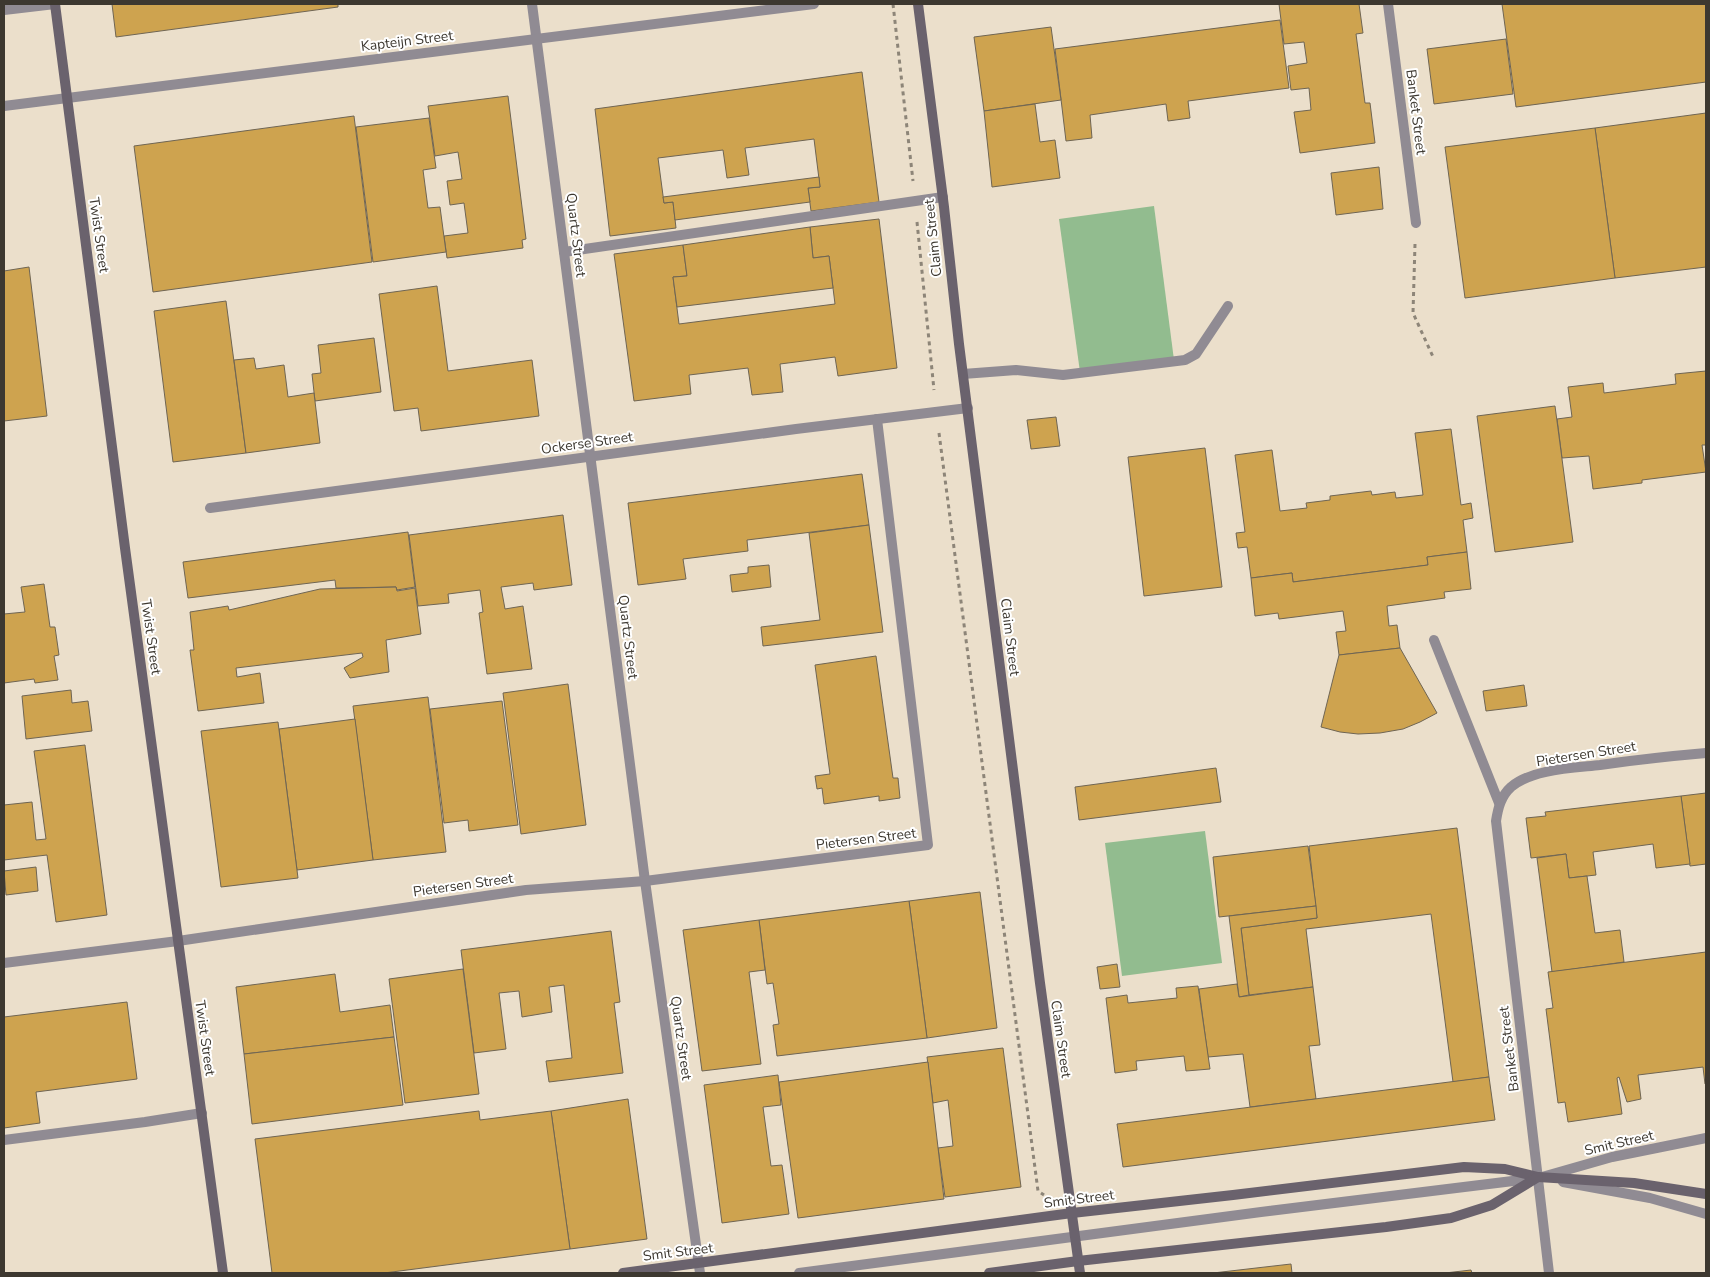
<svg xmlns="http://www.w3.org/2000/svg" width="1710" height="1277" font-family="'Nunito Sans',sans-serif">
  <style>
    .green { fill: #92bc8f }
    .building { fill: #cea34f; stroke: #6f6553 }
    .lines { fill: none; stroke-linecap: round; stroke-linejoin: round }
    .path { stroke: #8d8578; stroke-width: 3; stroke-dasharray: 4 4; stroke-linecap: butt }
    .lane { stroke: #908b93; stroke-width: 10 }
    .street { stroke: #908b93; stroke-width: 10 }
    .secondary { stroke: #6a626d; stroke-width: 10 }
    .labels { text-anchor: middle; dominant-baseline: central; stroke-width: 4; stroke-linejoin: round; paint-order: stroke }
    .street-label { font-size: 14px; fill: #3d3830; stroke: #fff }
  </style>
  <rect width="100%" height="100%" fill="#ebdfcb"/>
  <!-- green -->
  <g class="green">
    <path d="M1154,206L1174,360L1080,372L1059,219Z"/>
    <path d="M1205,831L1222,963L1122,976L1105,843Z"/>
  </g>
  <!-- building -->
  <g class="building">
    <path d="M112,4H338V7L116,37Z"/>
    <path d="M1279,4H1359L1363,33L1356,34L1365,103H1370L1375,143L1300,153L1294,112L1311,110L1309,88L1291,90L1288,66L1307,63L1304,42L1284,44Z"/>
    <path d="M1502,4H1706V82L1516,107Z"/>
    <path d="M1280,20L1289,88L1188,101L1190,118L1168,121L1166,104L1090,115L1092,138L1066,141L1055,49Z"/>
    <path d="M1051,27L1061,100L984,111L974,37Z"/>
    <path d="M1506,39L1513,94L1434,104L1427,49Z"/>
    <path d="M862,72L879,202L811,211L808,188L820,187L814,139L745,148L749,175L727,178L723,150L658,158L664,203L673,202L676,228L610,236L595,109Z"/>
    <path d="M508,96L526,239L522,240L523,248L447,258L444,236L468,233L464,203L450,205L447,181L462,179L458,152L435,156L428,106Z"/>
    <path d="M1035,104L1040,142L1055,140L1060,178L992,187L984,111Z"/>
    <path d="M1706,113V267L1615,278L1595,128Z"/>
    <path d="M354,116L372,262L153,292L134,146Z"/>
    <path d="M429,118L436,168L423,170L428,208L440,207L446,252L373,262L356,127Z"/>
    <path d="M1595,128L1615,278L1465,298L1445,147Z"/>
    <path d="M1379,167L1383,209L1336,215L1331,173Z"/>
    <path d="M819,177L820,187L808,188L810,202L675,220L673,202L664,203L663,197Z"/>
    <path d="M879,219L897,368L838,376L835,357L780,364L783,392L752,395L748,368L689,375L691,394L634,401L614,254L683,245L687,276L673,277L679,324L835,304L829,256L813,258L810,227Z"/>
    <path d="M810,227L813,258L829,256L833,288L677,307L673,277L687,276L683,245Z"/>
    <path d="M29,267L47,416L4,421V271Z"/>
    <path d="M437,286L448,371L532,360L539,416L421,431L418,408L394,411L379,294Z"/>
    <path d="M226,301L246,453L173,462L154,311Z"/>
    <path d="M374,338L381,392L315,401L312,374L321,373L318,345Z"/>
    <path d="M254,358L256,369L284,365L288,397L314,393L320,443L246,453L234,360Z"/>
    <path d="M1706,371V445H1702L1706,472L1642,480V483L1593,489L1589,456L1562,458L1557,419L1572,417L1568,387L1603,383L1604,393L1676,384L1675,374Z"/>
    <path d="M1555,406L1573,542L1495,552L1477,416Z"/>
    <path d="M1056,417L1060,446L1031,449L1027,420Z"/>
    <path d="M1451,429L1461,505L1471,503L1473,518L1463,520L1467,552L1427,557L1428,565L1293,582L1292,573L1251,578L1247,547L1238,548L1236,533L1245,532L1235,455L1272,450L1280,511L1307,508L1306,503L1330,500V496L1371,491L1372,495L1395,492L1396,498L1423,495L1415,433Z"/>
    <path d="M1205,448L1222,587L1144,596L1128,457Z"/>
    <path d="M862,474L869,525L747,540L748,551L683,559L686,579L638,585L628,503Z"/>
    <path d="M563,515L572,585L534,590L533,583L501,587L505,609L523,606L532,669L487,674L479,613L483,612L480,590L448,594L449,603L418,606L409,535Z"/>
    <path d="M869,525L883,632L763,646L761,627L820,620L809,533Z"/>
    <path d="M408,532L415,587L397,590L396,587L336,588L335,580L188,598L183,562Z"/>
    <path d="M1467,552L1471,589L1444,592L1445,598L1387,606L1389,626L1397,625L1400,648L1339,655L1336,632L1346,631L1343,611L1279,619L1278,613L1255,616L1251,578L1292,573L1293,582L1428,565L1427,557Z"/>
    <path d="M769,565L771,587L732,592L730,575L748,573V567Z"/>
    <path d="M44,584L50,627H55L59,655L54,656L58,680L35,683L34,679L4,683V614L25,612L21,587Z"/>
    <path d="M396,587L397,591L415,588L421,634L386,640L389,672L350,678L344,668L363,657L362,653L236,668L237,677L260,673L264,703L198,711L190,650H194L190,612L228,606L229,610L320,589Z"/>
    <path d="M1400,648L1437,713L1420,722L1403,729L1380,733L1358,734L1340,732L1321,727L1339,655Z"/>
    <path d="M876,656L893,778H898L900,798L879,801V796L824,804L822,788L817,789L815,776L830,774L815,665Z"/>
    <path d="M568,684L586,825L521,834L503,693Z"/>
    <path d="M1524,685L1527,706L1486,711L1483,691Z"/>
    <path d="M71,690L72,703L88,701L92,731L26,739L22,696Z"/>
    <path d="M428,697L446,852L373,860L353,706Z"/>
    <path d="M502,701L518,825L469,831L468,820L444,823L430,709Z"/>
    <path d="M355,719L373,860L297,870L279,729Z"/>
    <path d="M278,722L298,878L221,887L201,731Z"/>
    <path d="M85,745L107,915L56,922L47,855L4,860V805L32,802L36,840L46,839L34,751Z"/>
    <path d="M1216,768L1221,802L1079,820L1075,787Z"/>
    <path d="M1706,793V864L1690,866L1681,796Z"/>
    <path d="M1681,796L1690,864L1656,868L1653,844L1593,852L1596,875L1569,878L1566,854L1531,858L1526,818L1546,816L1545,812Z"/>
    <path d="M1457,828L1489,1077L1453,1082L1431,914L1306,929L1313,987L1249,995L1241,928L1317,918L1309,846Z"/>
    <path d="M1308,846L1316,906L1219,917L1213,857Z"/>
    <path d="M1566,854L1569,878L1587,876L1595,933L1620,930L1624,962L1552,972L1537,858Z"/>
    <path d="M36,867L38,891L6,895L4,871Z"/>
    <path d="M980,892L997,1028L927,1038L909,901Z"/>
    <path d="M909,901L927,1038L777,1056L773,1025L779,1024L773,983L767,984L759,920Z"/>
    <path d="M1316,906L1317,918L1241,928L1249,995L1239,997L1229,916Z"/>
    <path d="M759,920L765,970L749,972L761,1064L702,1071L683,930Z"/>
    <path d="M611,931L620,1002L614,1003L623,1073L549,1082L546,1061L572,1058L564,985L549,987L552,1012L522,1017L519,991L499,993L506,1049L474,1053L461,950Z"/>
    <path d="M1706,952V1083L1705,1084L1703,1067L1638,1075L1641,1099L1627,1102L1619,1077L1617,1078L1622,1114L1568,1122L1565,1102L1558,1103L1546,1009L1553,1008L1548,972Z"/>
    <path d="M1117,964L1120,987L1100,989L1097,967Z"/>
    <path d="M463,969L479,1094L405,1103L389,979Z"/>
    <path d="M335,974L340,1012L390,1005L394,1037L244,1054L236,987Z"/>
    <path d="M1237,984L1239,997L1313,987L1320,1045L1309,1046L1316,1099L1250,1107L1243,1054L1208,1057L1199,989Z"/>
    <path d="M1198,986L1210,1069L1186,1071L1184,1056L1136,1061L1137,1070L1115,1073L1106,998L1127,995L1128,1003L1177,998L1176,988Z"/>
    <path d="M127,1002L137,1079L36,1092L40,1123L4,1128V1017Z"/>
    <path d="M394,1037L403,1105L252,1124L244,1054Z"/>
    <path d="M1003,1048L1021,1187L945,1197L938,1148L953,1146L948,1100L933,1103L927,1057Z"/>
    <path d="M928,1062L944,1199L798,1218L779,1082Z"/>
    <path d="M778,1075L781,1105L763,1107L771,1166L782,1165L789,1214L722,1223L704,1085Z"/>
    <path d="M1489,1077L1495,1120L1123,1167L1117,1124Z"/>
    <path d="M628,1099L647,1239L570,1249L551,1111Z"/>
    <path d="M479,1111L480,1120L551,1111L570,1249L384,1273H272L255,1139Z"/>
    <path d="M1291,1264L1292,1273H1213Z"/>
    <path d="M1471,1270L1472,1273H1445Z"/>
  </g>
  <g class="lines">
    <!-- path -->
    <g class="path">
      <path d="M893,4L913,181"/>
      <path d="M917,222L934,390"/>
      <path d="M1415,244L1413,313L1434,359"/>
      <path d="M939,433L1038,1191L1044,1195"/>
    </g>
    <!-- lane -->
    <g class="lane">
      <path d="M4,10L55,4"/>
      <path d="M564,252L943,197"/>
      <path d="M963,374L1016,370L1063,375L1185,360L1196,354L1228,306"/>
      <path d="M1434,640L1499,803"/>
      <path d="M4,1140L145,1122L202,1113"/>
      <path d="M1563,1182L1650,1198L1706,1214"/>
      <path d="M799,1273L1261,1212L1537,1178"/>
    </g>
    <!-- street -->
    <g class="street">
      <path d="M532,4L645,881L700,1273"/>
      <path d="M1388,4L1416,223"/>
      <path d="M4,106L814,4"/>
      <path d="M210,508L796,429L968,408"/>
      <path d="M4,963L178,941L526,890L645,881L928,845L877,419"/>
      <path d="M1542,1177L1612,1157L1706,1138"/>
      <path d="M1549,1273L1496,821C1498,808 1501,796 1511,787C1532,769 1573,768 1600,765C1635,760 1671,756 1706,753"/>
    </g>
    <!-- secondary -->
    <g class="secondary">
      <path d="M55,4L125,548L223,1273"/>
      <path d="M918,4L944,207L959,344L1040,983L1080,1273"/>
      <path d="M623,1273L1072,1213L1233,1195L1464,1167L1505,1169L1538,1177L1634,1183L1706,1194"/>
      <path d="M989,1273L1078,1261L1386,1227L1451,1218L1492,1205L1538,1177"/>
    </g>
  </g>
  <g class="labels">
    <!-- street labels -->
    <g class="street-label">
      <text transform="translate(407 41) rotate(-7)">Kapteijn Street</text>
      <text transform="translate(1416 112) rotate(83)">Banket Street</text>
      <text transform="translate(99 235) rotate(82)">Twist Street</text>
      <text transform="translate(576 235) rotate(83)">Quartz Street</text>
      <text transform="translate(933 238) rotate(-96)">Claim Street</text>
      <text transform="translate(587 443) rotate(-8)">Ockerse Street</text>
      <text transform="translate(151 637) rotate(82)">Twist Street</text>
      <text transform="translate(628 637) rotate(83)">Quartz Street</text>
      <text transform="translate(1010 637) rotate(83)">Claim Street</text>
      <text transform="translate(1586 754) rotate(-9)">Pietersen Street</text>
      <text transform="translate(866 839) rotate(-7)">Pietersen Street</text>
      <text transform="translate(463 885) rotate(-8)">Pietersen Street</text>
      <text transform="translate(205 1038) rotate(82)">Twist Street</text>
      <text transform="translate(681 1038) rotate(82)">Quartz Street</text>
      <text transform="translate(1061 1039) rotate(82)">Claim Street</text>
      <text transform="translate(1509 1049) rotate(-97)">Banket Street</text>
      <text transform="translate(1619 1143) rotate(-13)">Smit Street</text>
      <text transform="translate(1079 1199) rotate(-7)">Smit Street</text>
      <text transform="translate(678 1252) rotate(-7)">Smit Street</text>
    </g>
  </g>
  <!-- border -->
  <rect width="1710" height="1277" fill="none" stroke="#3d3830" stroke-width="10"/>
</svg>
